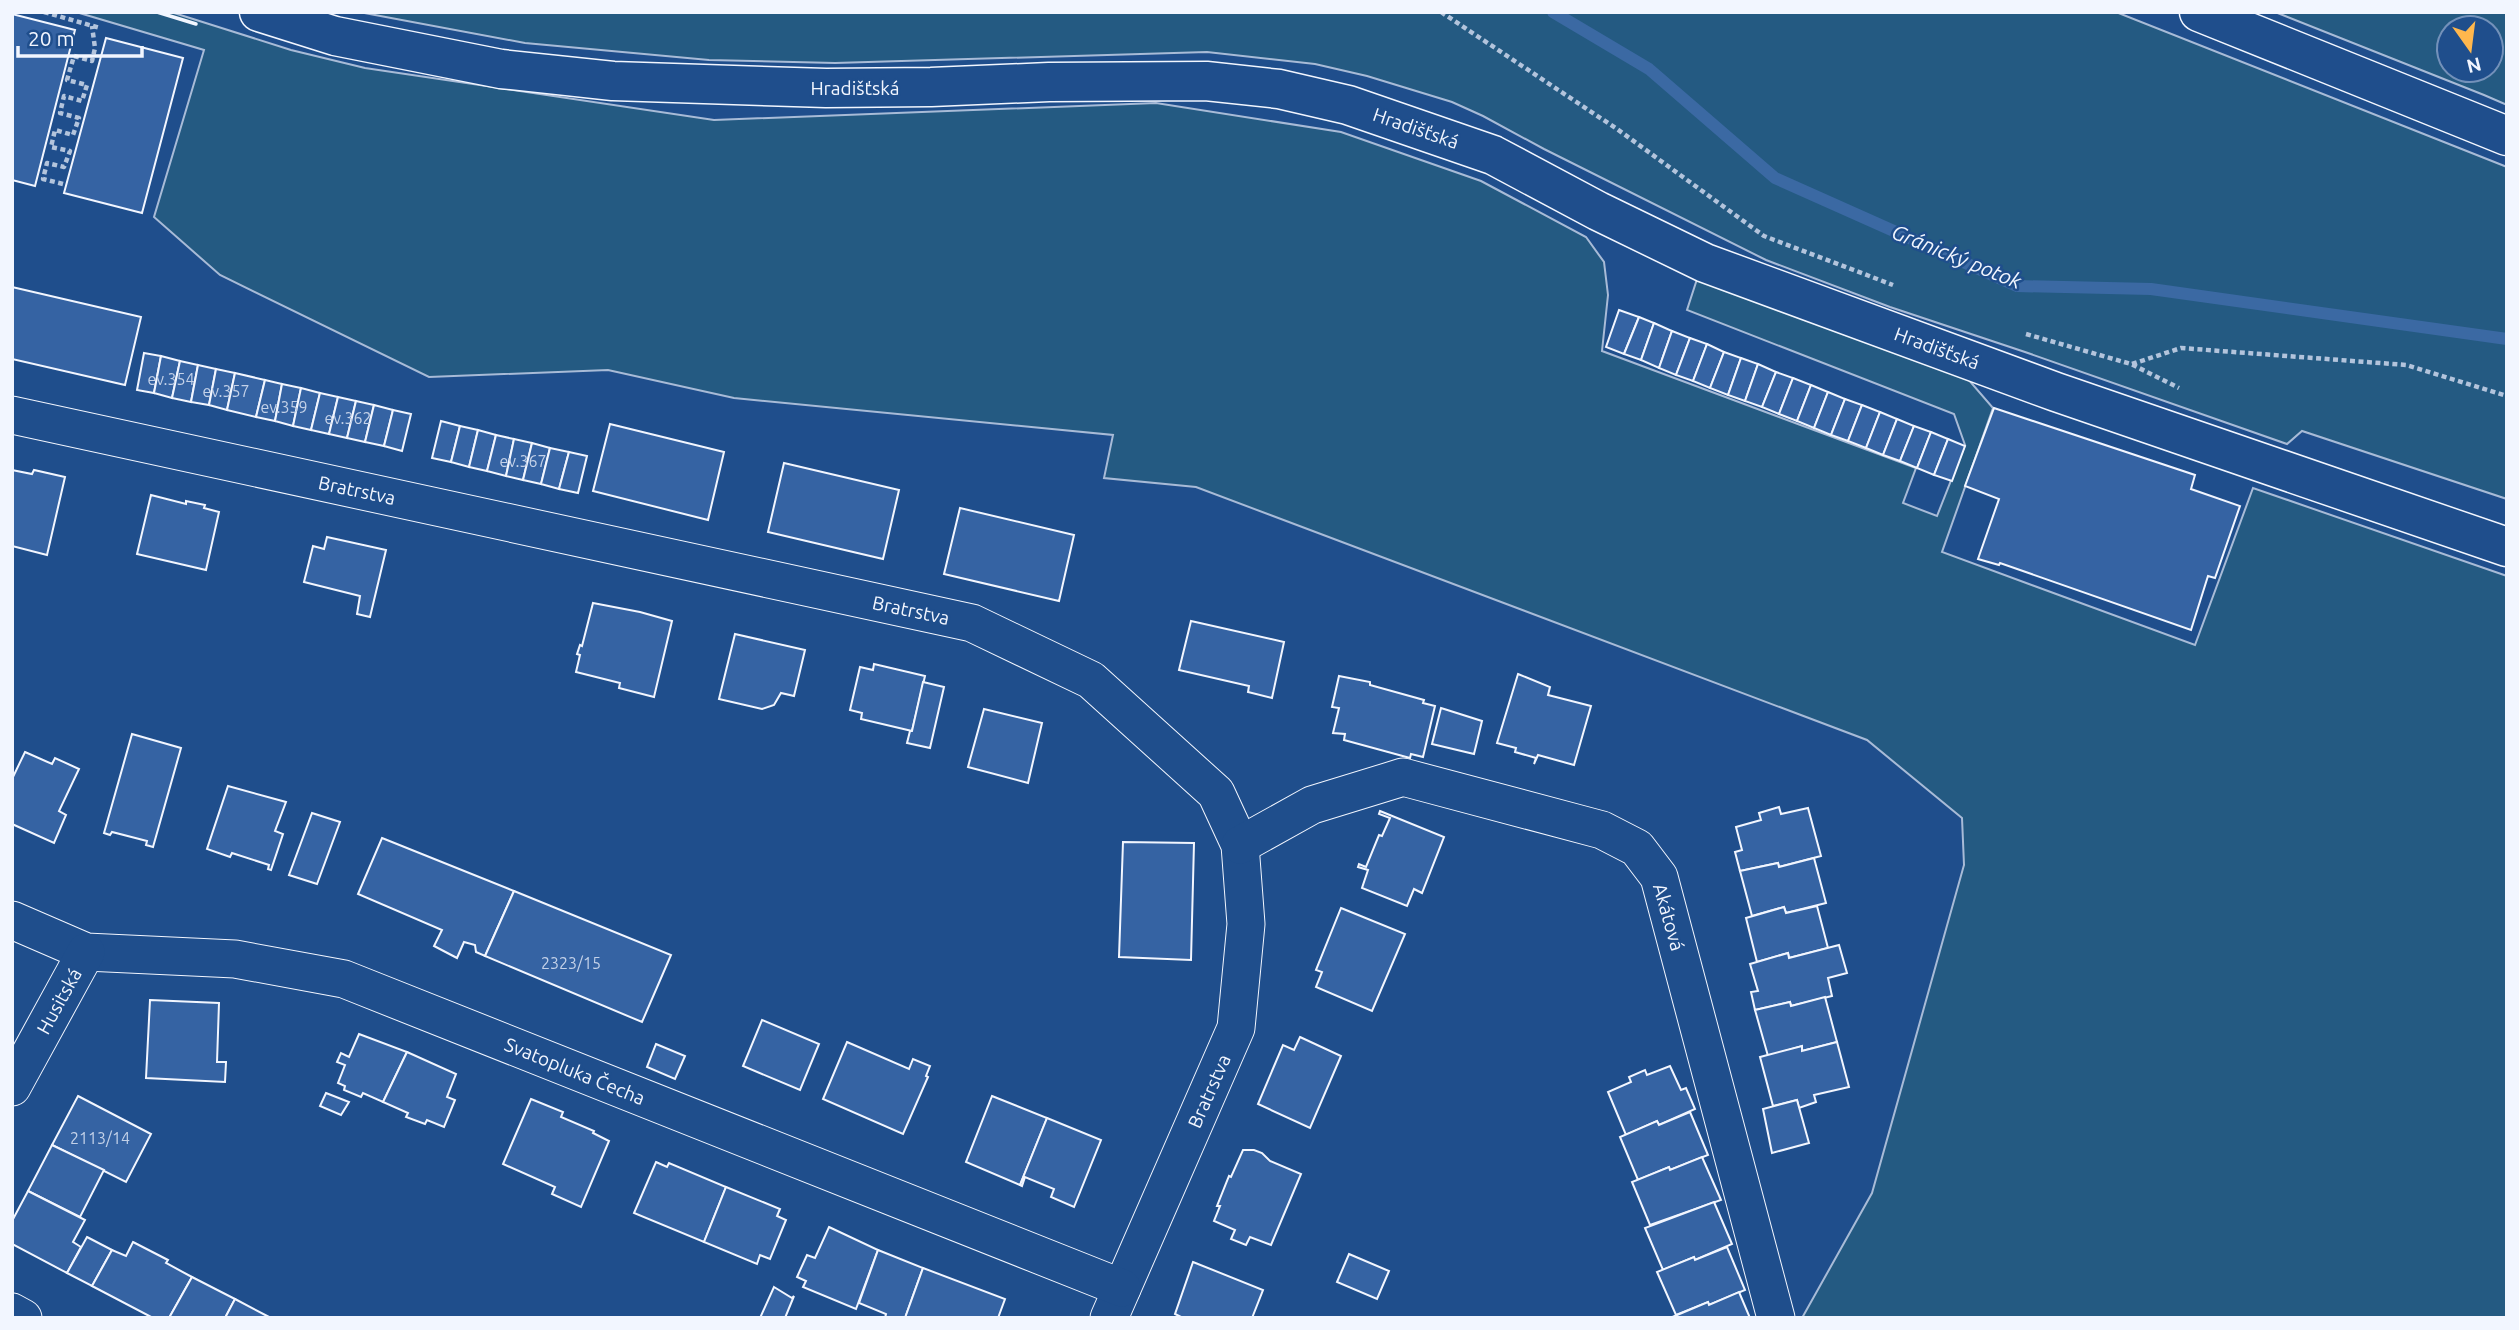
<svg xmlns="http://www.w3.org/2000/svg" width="2519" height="1330" font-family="Ubuntu,sans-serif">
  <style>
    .green { fill: #245a82; stroke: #a8bbd7; stroke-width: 2; fill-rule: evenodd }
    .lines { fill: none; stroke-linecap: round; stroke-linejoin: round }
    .stream { stroke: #3b69a3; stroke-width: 12 }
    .building { fill: #3563a3; stroke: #f2f6ff; stroke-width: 2 }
    .minor-casing { stroke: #f2f6ff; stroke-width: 39 }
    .tertiary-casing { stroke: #f2f6ff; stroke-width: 41 }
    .path { stroke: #b3c4dc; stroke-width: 4.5; stroke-dasharray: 5 3.5; stroke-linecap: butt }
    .minor { stroke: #1f4e8c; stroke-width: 37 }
    .tertiary { stroke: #1f4e8c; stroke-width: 38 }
    .wall { stroke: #f2f6ff; stroke-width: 3.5 }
    .labels { text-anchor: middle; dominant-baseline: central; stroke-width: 5; stroke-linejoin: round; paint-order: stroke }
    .number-label { font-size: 16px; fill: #c3d1e8 }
    .street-label { font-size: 19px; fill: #f2f6ff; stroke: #1f4e8c }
    .water-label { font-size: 21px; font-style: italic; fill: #f2f6ff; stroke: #1f4e8c }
  </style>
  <rect width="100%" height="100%" fill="#1f4e8c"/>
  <!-- green -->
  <g class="green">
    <path d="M76,12H171L291,50L365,68L714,120L1156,103L1341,132L1481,181L1586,237L1604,262L1608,295L1602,351L1916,468L1903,503L1937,516L1965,445L1954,414L1687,310L1698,276L1968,379L1993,408L1942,552L2195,645L2253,488L2507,576V1318H1802L1872,1193L1964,865L1962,818L1867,740L1196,487L1104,478L1113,435L734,398L608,370L429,377L220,275L154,217L204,50Z"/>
    <path d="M359,12H2116L2507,167V499L2302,431L2287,444L2025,352L1890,307L1766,260L1544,149L1483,116L1452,102L1367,76L1315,64L1207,52L835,63L709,60L525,43Z"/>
    <path d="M2275,12H2507V105L2484,95ZM2449,28H2491V70H2449Z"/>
  </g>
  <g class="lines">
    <!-- stream -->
    <path class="stream" d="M1553,12L1649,69L1775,178L2017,286L2151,289L2507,339"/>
  </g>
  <!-- building -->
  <g class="building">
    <path d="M12,14L75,30L35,186L12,180Z"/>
    <path d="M106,38L183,58L142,213L64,193Z"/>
    <path d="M12,287L141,317L125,385L12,359Z"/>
    <path d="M1619,310L1639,317L1624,354L1606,347Z"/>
    <path d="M1639,317L1654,323L1641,360L1624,354Z"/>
    <path d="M1654,323L1672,331L1659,368L1641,360Z"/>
    <path d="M1672,331L1690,338L1676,375L1659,368Z"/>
    <path d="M1690,338L1707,344L1693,381L1676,375Z"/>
    <path d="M1707,344L1724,352L1710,388L1693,381Z"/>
    <path d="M1724,352L1741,358L1728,395L1710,388Z"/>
    <path d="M144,353L161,356L154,393L137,390Z"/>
    <path d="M161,356L180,361L172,398L154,393Z"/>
    <path d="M1741,358L1758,364L1745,401L1728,395Z"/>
    <path d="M180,361L198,365L191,402L172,398Z"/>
    <path d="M1758,364L1776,372L1762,407L1745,401Z"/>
    <path d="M198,365L216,369L209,405L191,402Z"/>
    <path d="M216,369L235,373L227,410L209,405Z"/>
    <path d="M1776,372L1793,378L1779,414L1762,407Z"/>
    <path d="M235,373L265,380L256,417L227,410Z"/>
    <path d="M1793,378L1811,385L1797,421L1779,414Z"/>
    <path d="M265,380L282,384L275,421L256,417Z"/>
    <path d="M282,384L301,388L293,426L275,421Z"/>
    <path d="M1811,385L1828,392L1814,428L1797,421Z"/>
    <path d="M301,388L320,393L311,430L293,426Z"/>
    <path d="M1828,392L1845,399L1831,435L1814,428Z"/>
    <path d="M320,393L338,397L329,434L311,430Z"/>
    <path d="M338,397L356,401L347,438L329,434Z"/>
    <path d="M1845,399L1862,405L1848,441L1831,435Z"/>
    <path d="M356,401L374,405L365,442L347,438Z"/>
    <path d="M374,405L393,410L384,446L365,442Z"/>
    <path d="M1862,405L1880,412L1866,448L1848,441Z"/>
    <path d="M1994,408L2195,475L2191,489L2240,506L2215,578L2208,576L2191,630L2000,563L1999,565L1978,559L1999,499L1965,486Z"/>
    <path d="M393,410L411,414L402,451L384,446Z"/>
    <path d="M1880,412L1897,419L1883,455L1866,448Z"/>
    <path d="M1897,419L1914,426L1900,461L1883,455Z"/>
    <path d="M441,421L460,426L451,462L432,458Z"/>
    <path d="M610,424L724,452L708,520L593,491Z"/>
    <path d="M460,426L478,430L469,467L451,462Z"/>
    <path d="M1914,426L1931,432L1917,468L1900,461Z"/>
    <path d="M478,430L496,435L487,471L469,467Z"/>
    <path d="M1931,432L1948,439L1934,475L1917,468Z"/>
    <path d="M496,435L514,439L506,476L487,471Z"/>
    <path d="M514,439L532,443L523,480L506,476Z"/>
    <path d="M1948,439L1965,446L1952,481L1934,475Z"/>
    <path d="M532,443L550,448L541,484L523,480Z"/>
    <path d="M550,448L569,452L559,489L541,484Z"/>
    <path d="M569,452L587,456L578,493L559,489Z"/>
    <path d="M784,463L899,490L883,559L768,532Z"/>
    <path d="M12,470L32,474L34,470L65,477L47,555L12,546Z"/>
    <path d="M151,495L186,504V501L205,505L204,508L219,512L206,570L137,554Z"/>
    <path d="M960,508L1074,535L1059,601L944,574Z"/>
    <path d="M327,537L386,550L370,617L357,614L360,596L304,582L313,546L324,549Z"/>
    <path d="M593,603L640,612L672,621L654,697L619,688L620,683L576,672L580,655L577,654L580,645L582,646Z"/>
    <path d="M1191,621L1284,642L1272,698L1248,692L1249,686L1179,670Z"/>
    <path d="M735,634L805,650L794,696L781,693L774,705L762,709L719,699Z"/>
    <path d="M874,664L925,676L912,731L861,719L862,713L850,710L860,667L873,670Z"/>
    <path d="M1518,674L1550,687L1548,695L1591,706L1574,765L1538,755L1534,764L1536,758L1515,752L1516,748L1497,743Z"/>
    <path d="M1339,676L1370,682V685L1424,700L1423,703L1435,706L1423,757L1411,754L1410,758L1344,740L1345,734L1333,733L1339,708L1332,707Z"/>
    <path d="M923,682L944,687L930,748L907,743L910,731H912Z"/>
    <path d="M1441,708L1482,721L1474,754L1432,744Z"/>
    <path d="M984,709L1042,723L1028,783L968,767Z"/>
    <path d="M132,734L181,748L153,847L146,845L147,841L112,832L110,835L104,833Z"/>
    <path d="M25,752L52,764L55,758L79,769L59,811L66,815L54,843L12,824V779Z"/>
    <path d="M228,786L286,802L275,831L283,834L271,870L268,869L269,865L232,853L230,857L207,849Z"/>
    <path d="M1779,807L1781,814L1808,808L1821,856L1779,867L1778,863L1740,871L1735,852L1742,850L1736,827L1761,820L1759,813Z"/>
    <path d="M1380,811L1444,837L1422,893L1414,889L1407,906L1362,888L1368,870L1358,867L1359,864L1366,867L1379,835L1382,836L1390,818L1379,814Z"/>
    <path d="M312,813L340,822L317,884L289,875Z"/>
    <path d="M382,838L514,891L485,956L476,952L475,945L464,942L457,958L434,946L442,930L358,894Z"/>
    <path d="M1123,842L1194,843L1191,960L1119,957Z"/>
    <path d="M1814,858L1826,903L1786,913L1784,907L1752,916L1740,871L1778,863L1779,867Z"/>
    <path d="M514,891L671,955L642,1022L485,956Z"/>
    <path d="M1817,906L1828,948L1789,958L1788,953L1757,962L1746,918L1784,907L1786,913Z"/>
    <path d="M1341,908L1405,934L1372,1011L1316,987L1322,972L1316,970Z"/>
    <path d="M1839,945L1847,973L1828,978L1832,996L1791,1006L1790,1002L1755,1010L1751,992L1758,991L1750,964L1788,953L1789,958Z"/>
    <path d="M1825,997L1837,1042L1802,1051V1046L1768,1056L1755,1010L1790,1002L1791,1006Z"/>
    <path d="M150,1000L219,1003L217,1062H226L225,1082L146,1078Z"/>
    <path d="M762,1020L819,1044L800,1090L743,1066Z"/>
    <path d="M359,1034L407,1052L383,1102L363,1093L361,1097L344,1090L345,1086L338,1083L345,1065L337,1062L341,1053L349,1057Z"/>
    <path d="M1300,1037L1341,1056L1310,1128L1258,1104L1283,1045L1294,1050Z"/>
    <path d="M847,1042L909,1069L913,1059L930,1066L926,1076L928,1077L903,1134L823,1099Z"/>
    <path d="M1837,1042L1849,1087L1814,1095L1816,1102L1799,1108L1797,1100L1773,1106L1760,1057L1802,1046V1051Z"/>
    <path d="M656,1044L685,1056L675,1079L647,1067Z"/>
    <path d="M407,1052L456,1074L447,1097L455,1100L444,1127L427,1120L425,1124L406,1117L408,1113L383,1102Z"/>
    <path d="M1670,1066L1681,1090L1686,1088L1695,1109L1659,1125L1657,1121L1626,1135L1608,1092L1631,1082L1629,1077L1645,1070L1647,1075Z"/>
    <path d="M326,1093L349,1102L341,1115L320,1106Z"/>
    <path d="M78,1096L151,1134L126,1182L52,1145Z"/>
    <path d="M992,1096L1047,1118L1020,1185L966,1162Z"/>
    <path d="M531,1099L563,1112L561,1117L594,1131L593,1133L609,1141L581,1207L552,1194L555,1187L503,1164Z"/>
    <path d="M1797,1100L1809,1143L1772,1153L1763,1109Z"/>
    <path d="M1690,1112L1708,1155L1670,1170L1669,1167L1638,1180L1620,1137L1657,1121L1659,1125Z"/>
    <path d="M1047,1118L1101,1140L1074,1207L1051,1197L1054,1189L1025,1177L1022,1186L1020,1185Z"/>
    <path d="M52,1145L104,1170L80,1217L28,1191Z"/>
    <path d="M1243,1150H1254L1262,1153L1270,1161L1301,1174L1271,1245L1250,1237L1246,1245L1231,1239L1235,1230L1214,1221L1220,1206H1217L1229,1176L1231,1177Z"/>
    <path d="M1702,1157L1721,1200L1650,1225L1632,1182L1669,1167L1670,1170Z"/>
    <path d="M656,1162L667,1167L669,1163L726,1187L704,1242L634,1213Z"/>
    <path d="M726,1187L780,1209L777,1216L786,1220L770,1259L760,1255L757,1264L704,1242Z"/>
    <path d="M28,1191L85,1220L73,1242L81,1247L67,1273L12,1244V1221Z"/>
    <path d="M1714,1202L1732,1244L1695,1260L1694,1257L1663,1270L1645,1228Z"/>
    <path d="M829,1227L878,1250L856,1309L803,1287L806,1281L797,1277L807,1255L815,1258Z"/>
    <path d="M87,1237L112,1250L92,1286L67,1273Z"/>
    <path d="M133,1242L168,1260L166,1263L192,1277L169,1318H153L92,1286L112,1250L126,1256Z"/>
    <path d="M1727,1247L1745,1290L1709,1305L1708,1302L1676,1315L1657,1272L1694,1257L1695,1260Z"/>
    <path d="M878,1250L923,1268L905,1318H885L886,1314L859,1303Z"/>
    <path d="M1349,1254L1389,1271L1377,1299L1337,1282Z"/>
    <path d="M1193,1262L1263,1290L1252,1318H1183L1175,1314Z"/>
    <path d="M923,1268L1005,1299L998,1318H905Z"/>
    <path d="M192,1277L235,1299L225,1318H169Z"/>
    <path d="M774,1287L792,1298L794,1296L785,1318H760Z"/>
    <path d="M1739,1292L1750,1318H1670L1708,1302L1709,1305Z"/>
    <path d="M235,1299L271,1318H225Z"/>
  </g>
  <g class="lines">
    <defs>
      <g id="minor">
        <path d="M12,415L972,623L1091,680L1216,793L1240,845L1246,924L1236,1028L1109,1318"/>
        <path d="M1240,845L1312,805L1403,777L1602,830L1637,848L1659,877L1776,1318"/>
        <path d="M12,920L86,952L235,959L344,979L1122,1288"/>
        <path d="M12,1087L86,952"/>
        <path d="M12,1312L23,1318"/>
      </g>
      <g id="tertiary">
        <path d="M259,12L335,36L501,69L613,81L826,88L931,87L1049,82L1206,81L1279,89L1348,105L1493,155L1598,211L1705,263L2056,392L2507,547"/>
        <path d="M2199,12L2507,136"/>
      </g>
    </defs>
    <!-- minor casing -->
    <use href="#minor" class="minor-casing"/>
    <!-- tertiary casing -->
    <use href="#tertiary" class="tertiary-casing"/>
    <!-- path -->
    <g class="path">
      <path d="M44,12L100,28"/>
      <path d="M1441,12L1617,129L1764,236L1893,285"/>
      <path d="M63,184L43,179L47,163L64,167L70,151L51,147L55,130L73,135L79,118L60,113L64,96L82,101L87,85L67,80L74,56L92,61L95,48L92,26"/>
      <path d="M2026,334L2131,364L2179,388"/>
      <path d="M2132,364L2181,348L2406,365L2507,396"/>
    </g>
    <!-- minor -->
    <use href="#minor" class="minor"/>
    <!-- tertiary -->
    <use href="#tertiary" class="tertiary"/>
    <!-- wall -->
    <path class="wall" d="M157,12L196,24"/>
  </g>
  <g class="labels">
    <!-- number labels -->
    <g class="number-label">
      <text x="171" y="379">ev.354</text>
      <text x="226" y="391">ev.357</text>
      <text x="284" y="407">ev.359</text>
      <text x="348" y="418">ev.362</text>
      <text x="523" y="461">ev.367</text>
      <text x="571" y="963">2323/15</text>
      <text x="100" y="1138">2113/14</text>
    </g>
    <!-- street labels -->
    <g class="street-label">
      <text x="855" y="88">Hradišťská</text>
      <text transform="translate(1416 128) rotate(19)">Hradišťská</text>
      <text transform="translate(1937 348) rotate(20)">Hradišťská</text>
      <text transform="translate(357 490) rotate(12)">Bratrstva</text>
      <text transform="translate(911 610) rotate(12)">Bratrstva</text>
      <text transform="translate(1669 917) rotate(74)">Akátová</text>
      <text transform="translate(59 1001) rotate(-61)">Husitská</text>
      <text transform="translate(575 1071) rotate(22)">Svatopluka Čecha</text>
      <text transform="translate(1209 1091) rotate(-66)">Bratrstva</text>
    </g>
    <!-- water labels -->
    <g class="water-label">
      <text transform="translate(1957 256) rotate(22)">Gránický potok</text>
    </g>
  </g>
  <!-- border -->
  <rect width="2519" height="1330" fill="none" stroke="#f2f6ff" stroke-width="28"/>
  <!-- north arrow -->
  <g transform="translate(2470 49) rotate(166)"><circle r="33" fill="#1f4e8c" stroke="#7391ba" stroke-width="2"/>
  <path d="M0-5L12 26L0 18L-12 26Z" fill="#ffb74d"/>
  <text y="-10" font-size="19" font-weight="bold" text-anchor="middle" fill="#f2f6ff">N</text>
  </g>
  <!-- scale -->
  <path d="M18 46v10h124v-10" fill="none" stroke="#f2f6ff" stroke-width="3.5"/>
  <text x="28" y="46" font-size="21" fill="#f2f6ff" stroke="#1f4e8c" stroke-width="5" paint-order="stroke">20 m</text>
</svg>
